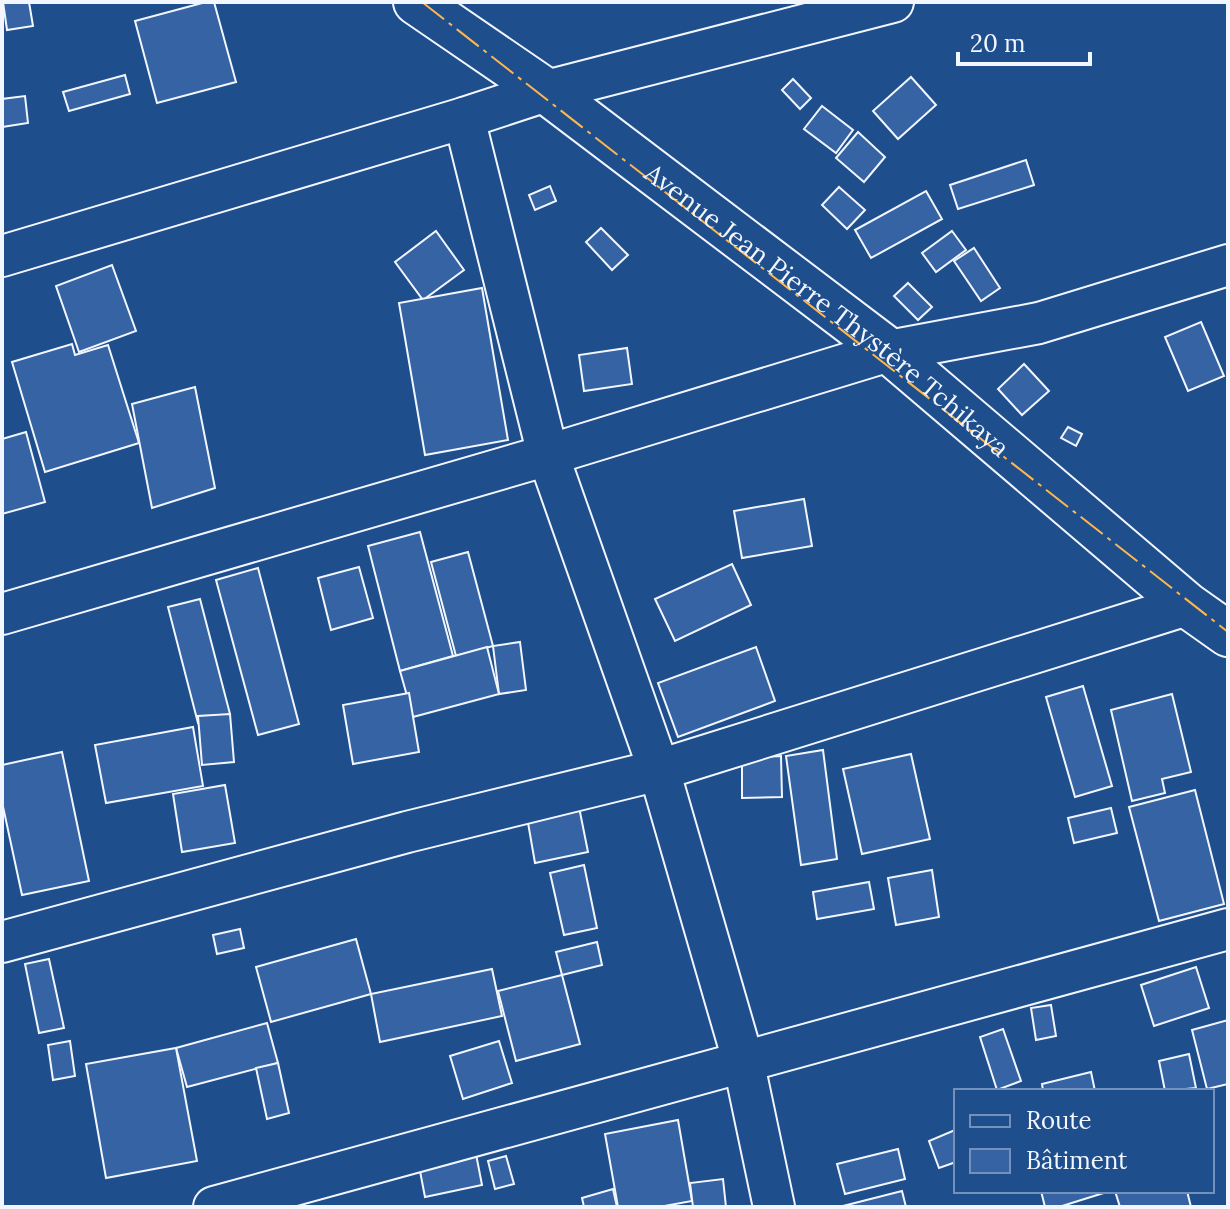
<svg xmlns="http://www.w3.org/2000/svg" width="1230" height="1209" font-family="Lora,serif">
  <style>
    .building { fill: #3563a3; stroke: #f2f6ff; stroke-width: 2 }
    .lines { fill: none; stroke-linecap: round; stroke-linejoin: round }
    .street-casing { stroke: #f2f6ff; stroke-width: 44 }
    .secondary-casing { stroke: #f2f6ff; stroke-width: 48 }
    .street { stroke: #1f4e8c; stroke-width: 40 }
    .secondary { stroke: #1f4e8c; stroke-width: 44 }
    .power { stroke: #ffb74d; stroke-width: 2; stroke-dasharray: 28 6 4 6; stroke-linecap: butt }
    .labels { text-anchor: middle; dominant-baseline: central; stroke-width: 6; stroke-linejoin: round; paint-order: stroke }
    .street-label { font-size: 26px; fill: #f2f6ff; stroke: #1f4e8c }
  </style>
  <rect width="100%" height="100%" fill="#1f4e8c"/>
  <!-- building -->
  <g class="building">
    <path d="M3,2H29L33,26L7,30Z"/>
    <path d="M206,2H214L236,82L157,103L135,21Z"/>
    <path d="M125,75L130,94L69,111L63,92Z"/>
    <path d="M911,77L936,105L898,139L873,111Z"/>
    <path d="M793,79L811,98L800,109L782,90Z"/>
    <path d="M25,96L28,123L2,127V99Z"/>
    <path d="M822,106L853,130L836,153L804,129Z"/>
    <path d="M858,132L885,157L864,182L836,158Z"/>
    <path d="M1026,160L1034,185L958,209L950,185Z"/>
    <path d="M550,186L556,201L535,210L529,195Z"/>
    <path d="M839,187L865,210L847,229L822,205Z"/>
    <path d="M926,191L942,219L871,258L855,230Z"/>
    <path d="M601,228L628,255L612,270L586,242Z"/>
    <path d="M436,231L464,270L423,300L395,262Z"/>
    <path d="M952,231L966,250L936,272L922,253Z"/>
    <path d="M974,248L1000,288L981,301L954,261Z"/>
    <path d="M112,265L136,331L79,352L56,286Z"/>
    <path d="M908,283L932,307L918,320L894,296Z"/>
    <path d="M482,288L508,440L425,455L399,303Z"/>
    <path d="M1201,322L1224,376L1188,391L1165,337Z"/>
    <path d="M72,344L75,355L108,345L139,443L45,472L12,362Z"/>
    <path d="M627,348L632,384L584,391L579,355Z"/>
    <path d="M1024,364L1049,391L1022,415L998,389Z"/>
    <path d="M195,387L215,488L152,508L132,404Z"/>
    <path d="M1068,427L1082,434L1076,446L1061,438Z"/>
    <path d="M26,432L45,502L2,514V439Z"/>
    <path d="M804,499L812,546L742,558L734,511Z"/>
    <path d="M420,532L453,656L400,671L368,546Z"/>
    <path d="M468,552L493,646L456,656L431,562Z"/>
    <path d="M732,564L751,605L675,641L655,599Z"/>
    <path d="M359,567L373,618L331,630L318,578Z"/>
    <path d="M258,568L299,724L258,735L216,580Z"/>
    <path d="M200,599L230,714L198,723L168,607Z"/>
    <path d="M520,642L526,690L499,694L493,646Z"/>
    <path d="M487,647L499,694L413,717L400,671Z"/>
    <path d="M756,647L775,701L678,737L658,683Z"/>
    <path d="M1083,686L1112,786L1075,797L1046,697Z"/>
    <path d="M409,693L419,752L353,764L343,705Z"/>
    <path d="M1172,694L1191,772L1162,779L1165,793L1132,801L1111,710Z"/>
    <path d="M230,714L234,762L202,765L198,716Z"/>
    <path d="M193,727L203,786L106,803L95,745Z"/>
    <path d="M823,750L837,859L801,865L786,756Z"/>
    <path d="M62,752L89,881L22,895L2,802V765Z"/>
    <path d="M911,754L930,839L862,854L843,769Z"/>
    <path d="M781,756L782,797L742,798V758Z"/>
    <path d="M225,785L235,843L182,852L173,794Z"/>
    <path d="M1195,790L1224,904L1159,921L1129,807Z"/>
    <path d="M579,807L588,852L535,863L527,817Z"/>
    <path d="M1111,808L1117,833L1074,843L1068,818Z"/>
    <path d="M584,865L597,928L564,935L550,873Z"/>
    <path d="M932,870L939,917L896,925L888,878Z"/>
    <path d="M869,882L874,909L817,919L813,892Z"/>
    <path d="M240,929L244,948L217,954L213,935Z"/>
    <path d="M356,939L371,994L271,1022L256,967Z"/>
    <path d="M597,942L602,965L562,975L556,952Z"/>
    <path d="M49,959L64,1028L39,1033L25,964Z"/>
    <path d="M1196,967L1209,1008L1154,1026L1141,985Z"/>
    <path d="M492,969L502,1016L380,1042L371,994Z"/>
    <path d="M562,975L580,1044L516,1061L498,991Z"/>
    <path d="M1051,1005L1056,1036L1036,1040L1031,1008Z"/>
    <path d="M1228,1020V1084L1207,1089L1192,1030Z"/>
    <path d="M267,1023L278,1063L187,1087L176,1048Z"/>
    <path d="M1003,1029L1021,1081L997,1090L980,1037Z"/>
    <path d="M70,1041L75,1076L53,1080L48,1045Z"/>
    <path d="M499,1041L512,1083L463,1099L450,1056Z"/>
    <path d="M176,1048L197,1161L106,1178L86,1064Z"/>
    <path d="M1189,1054L1196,1088L1165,1091L1159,1061Z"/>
    <path d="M278,1063L289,1113L267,1119L256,1068Z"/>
    <path d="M1091,1072L1095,1091H1043L1042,1084Z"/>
    <path d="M678,1120L692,1201L659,1207H618L605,1134Z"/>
    <path d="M955,1130L956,1162L939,1168L929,1141Z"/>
    <path d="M898,1149L905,1179L845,1194L837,1164Z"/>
    <path d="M476,1154L482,1185L425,1197L419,1166Z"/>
    <path d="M506,1156L514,1184L495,1189L488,1161Z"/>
    <path d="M723,1179L726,1207H693L690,1183Z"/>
    <path d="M613,1189L617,1207H584L582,1198Z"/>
    <path d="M902,1191L906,1207H839Z"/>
    <path d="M1041,1191H1110L1059,1207H1045Z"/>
    <path d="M1115,1191H1187L1191,1207H1120Z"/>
  </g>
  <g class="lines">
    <defs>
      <g id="street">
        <path d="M464,118L548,455L659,770L743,1060L774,1207"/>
        <path d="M2,256L464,118L546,91L893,2"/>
        <path d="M2,614L548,455L889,351L1039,323L1228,265"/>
        <path d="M2,942L407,832L659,770L1187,605"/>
        <path d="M214,1207L1228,929"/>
      </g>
      <g id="secondary">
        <path id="s1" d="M416,2L546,91L889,351L1187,605L1228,634"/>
      </g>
    </defs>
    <!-- street casing -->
    <use href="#street" class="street-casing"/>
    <!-- secondary casing -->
    <use href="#secondary" class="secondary-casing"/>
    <!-- street -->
    <use href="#street" class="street"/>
    <!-- secondary -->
    <use href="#secondary" class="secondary"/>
    <!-- power -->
    <path class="power" d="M422,2L1228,632"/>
  </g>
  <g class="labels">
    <!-- street labels -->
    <g class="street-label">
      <text stroke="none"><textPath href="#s1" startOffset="514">Avenue Jean Pierre Thystère Tchikaya</textPath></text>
    </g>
  </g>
  <!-- border -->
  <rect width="1230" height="1209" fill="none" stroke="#f2f6ff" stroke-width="8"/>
  <!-- legend -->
  <rect x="954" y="1089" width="260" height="104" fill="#1f4e8c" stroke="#7391ba" stroke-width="2"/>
  <rect x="970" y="1115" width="40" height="12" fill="#1f4e8c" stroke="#7391ba" stroke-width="2"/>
  <text x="1026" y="1129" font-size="24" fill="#f2f6ff">Route</text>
  <rect x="970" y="1149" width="40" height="24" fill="#3563a3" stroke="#7391ba" stroke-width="2"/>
  <text x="1026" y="1169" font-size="24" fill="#f2f6ff">Bâtiment</text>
  <!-- scale -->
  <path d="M958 52v12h132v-12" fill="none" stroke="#f2f6ff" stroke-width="4"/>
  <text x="970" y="52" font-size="24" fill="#f2f6ff" stroke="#1f4e8c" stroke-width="6" paint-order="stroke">20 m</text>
</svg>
